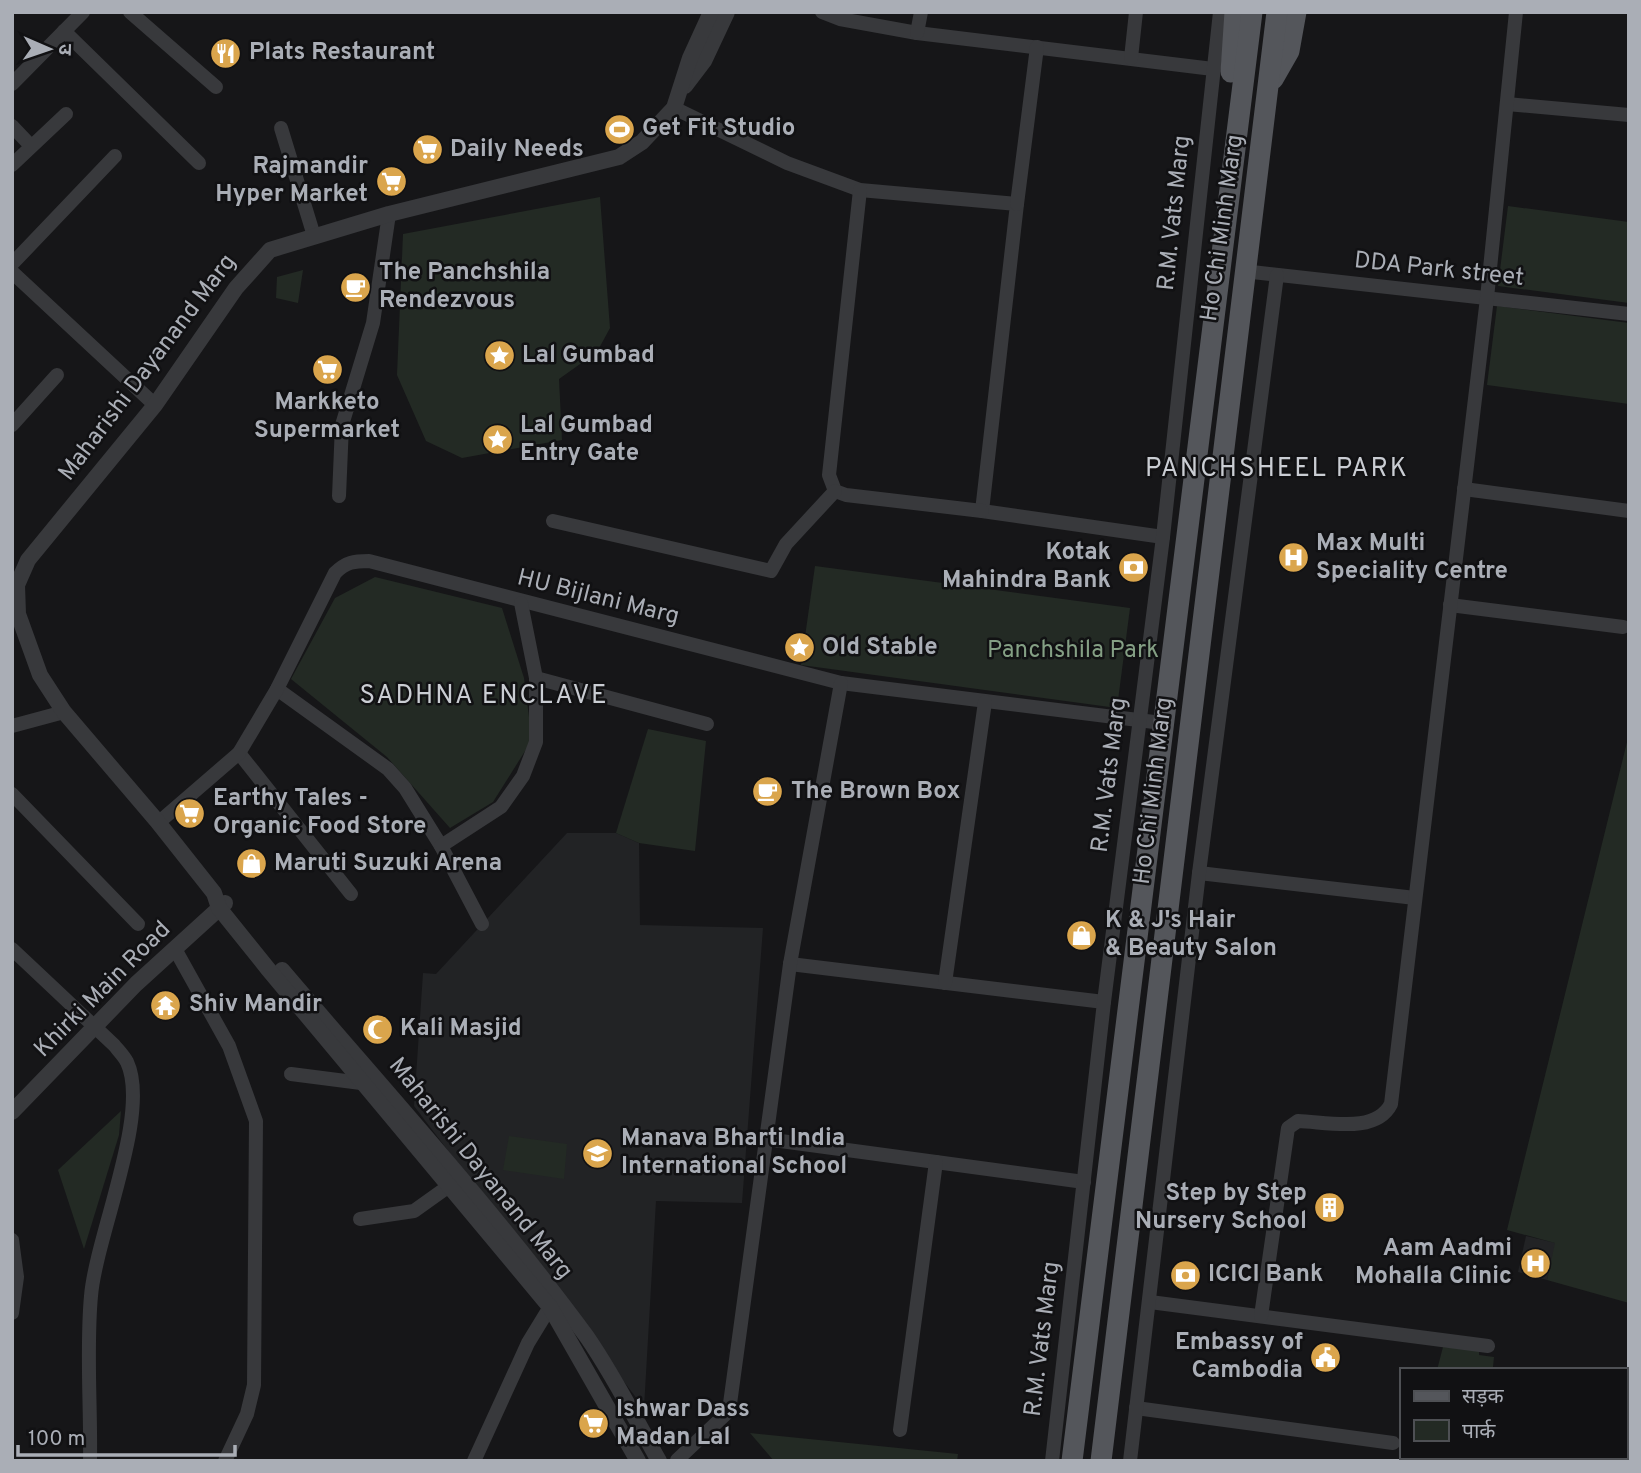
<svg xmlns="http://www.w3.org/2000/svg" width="1641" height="1473" font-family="Overpass,'Noto Sans Devanagari',sans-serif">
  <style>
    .built { fill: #222325 }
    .green { fill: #232a24 }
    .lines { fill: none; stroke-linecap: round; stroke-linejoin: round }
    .minor { stroke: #38393c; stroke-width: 14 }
    .tertiary { stroke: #38393c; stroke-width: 16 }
    .primary { stroke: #54565b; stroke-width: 21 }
    .labels { text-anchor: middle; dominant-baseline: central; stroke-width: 5; stroke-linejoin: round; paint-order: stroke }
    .poi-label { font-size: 24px; font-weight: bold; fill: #aaaeb6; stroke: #111113; text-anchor: start }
    .street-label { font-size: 24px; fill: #aaaeb6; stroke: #111113 }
    .park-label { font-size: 24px; fill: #849f84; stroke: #111113 }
    .neighbourhood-label { font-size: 26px; letter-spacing: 2px; fill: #cacdd3; stroke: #111113 }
  </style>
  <rect width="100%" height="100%" fill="#161618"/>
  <!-- built -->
  <g class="built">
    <path d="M567,833H616L639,843L640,925L763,928L742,1203L656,1201L644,1408L414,1106L423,973L436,974Z"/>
    <path d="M1526,1236L1556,1243L1547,1280L1518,1272Z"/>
  </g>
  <!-- green -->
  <g class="green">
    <path d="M600,197L610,328L597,352L559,379L562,440L462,458L426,441L397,375L403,234Z"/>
    <path d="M1508,206L1629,222V303L1498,286Z"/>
    <path d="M303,270L298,303L276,298L277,277Z"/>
    <path d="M1497,306L1629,323V404L1487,385Z"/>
    <path d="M815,566L1130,608L1117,708L801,665Z"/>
    <path d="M375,577L502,608L524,678L532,740L493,802L450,828L387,757L291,679L335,598Z"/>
    <path d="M648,729L706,741L695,851L639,843L616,833Z"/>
    <path d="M1629,734V1303L1547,1280L1555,1243L1507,1230Z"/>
    <path d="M121,1111L119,1135L84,1249L58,1170Z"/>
    <path d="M509,1136L567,1144L564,1179L503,1170Z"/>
    <path d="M1443,1347L1479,1350V1355L1494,1357L1493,1367L1503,1370H1437Z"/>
    <path d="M750,1433L958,1454L957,1461H774Z"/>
    <path d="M1413,1457H1592L1590,1461H1412Z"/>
  </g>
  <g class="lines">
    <!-- minor -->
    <g class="minor">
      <path d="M130,12L216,87"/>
      <path d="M822,12L840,19L917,33L1213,69"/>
      <path d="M64,31L199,163"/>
      <path d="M917,33L921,12"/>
      <path d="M1131,58L1136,12"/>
      <path d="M12,84L83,12"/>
      <path d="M1507,104L1629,115"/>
      <path d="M674,108L787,163L860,190L1017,204L982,511L1163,537"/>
      <path d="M12,126L31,146"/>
      <path d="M281,128L314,236"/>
      <path d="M12,165L66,114"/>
      <path d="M860,190L829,475L835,491L846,495L982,511"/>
      <path d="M1017,204L1037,47"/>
      <path d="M12,264L115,156"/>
      <path d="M1243,271L1629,314"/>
      <path d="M12,272L155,405"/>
      <path d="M12,425L57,375"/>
      <path d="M1464,489L1629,511"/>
      <path d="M339,496L342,425L373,323L389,214"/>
      <path d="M553,521L771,571L786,544L835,491"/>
      <path d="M1450,605L1623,627"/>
      <path d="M536,678L707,724"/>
      <path d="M277,689L388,769L405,788L441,846"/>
      <path d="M12,726L64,712"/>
      <path d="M239,753L351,894"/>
      <path d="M12,794L138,924"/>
      <path d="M158,823L239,753L277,689L335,573C346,562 354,561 369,561L841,683L1162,723"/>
      <path d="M1199,873L1415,898"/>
      <path d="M482,924L441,846L501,807L523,776L536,742V678L521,603"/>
      <path d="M12,949L114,1045C118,1050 124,1056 127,1062C151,1113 96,1236 91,1296C86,1350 91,1406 90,1461"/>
      <path d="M175,949L229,1046L256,1121L254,1385L247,1414L225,1461"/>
      <path d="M790,964L1104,1002"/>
      <path d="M945,983L985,702"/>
      <path d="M291,1074L361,1083"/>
      <path d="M766,1139L1084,1182"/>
      <path d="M360,1219L414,1211L449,1186"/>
      <path d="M12,1240L17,1277L12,1313"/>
      <path d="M1150,1302L1488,1346"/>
      <path d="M1261,1316L1288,1128L1298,1121C1328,1122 1376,1134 1391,1104L1487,298L1516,12"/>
      <path d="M1136,1408L1393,1443"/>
      <path d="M900,1430L936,1162"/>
      <path d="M677,1460L729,1411L790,964L841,683"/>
      <path d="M474,1461L528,1343L550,1307"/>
      <path d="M1052,1461L1104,1002L1163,537L1220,12"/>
      <path d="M1130,1461L1199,873L1277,275"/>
    </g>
    <!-- tertiary -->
    <g class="tertiary">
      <path d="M685,86L704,61L727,12"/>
      <path d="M282,970C385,1091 493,1209 587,1337C614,1376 636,1420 659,1461"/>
      <path d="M12,1112L136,984L225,903"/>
      <path d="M638,1461L550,1307L268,969L219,908L214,893L157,821L64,712L40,675L18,614L17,585L28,560L155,405L236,288L270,250L389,214L619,157L642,142L674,108L690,58L711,12"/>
    </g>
    <!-- primary -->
    <g class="primary">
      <path d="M1231,72L1235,12"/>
      <path d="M1273,79L1289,51L1296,12"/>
      <path d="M1072,1461L1252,12"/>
      <path d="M1101,1461L1277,12"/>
    </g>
  </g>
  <!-- icons -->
  <defs>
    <symbol id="restaurant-disc" viewBox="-11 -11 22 22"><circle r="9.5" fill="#daa54c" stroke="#111113"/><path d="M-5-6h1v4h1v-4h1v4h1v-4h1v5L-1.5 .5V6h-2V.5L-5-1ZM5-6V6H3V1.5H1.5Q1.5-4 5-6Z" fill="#fff"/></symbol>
    <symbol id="stadium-disc" viewBox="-11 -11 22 22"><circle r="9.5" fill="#daa54c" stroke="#111113"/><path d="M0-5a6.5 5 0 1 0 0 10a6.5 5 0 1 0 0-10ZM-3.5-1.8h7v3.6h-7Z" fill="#fff"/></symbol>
    <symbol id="supermarket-disc" viewBox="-11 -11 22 22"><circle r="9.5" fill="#daa54c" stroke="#111113"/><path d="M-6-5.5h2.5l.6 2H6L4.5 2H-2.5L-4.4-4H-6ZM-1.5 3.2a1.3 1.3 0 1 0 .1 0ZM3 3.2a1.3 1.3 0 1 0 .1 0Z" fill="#fff"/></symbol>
    <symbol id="cafe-disc" viewBox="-11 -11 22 22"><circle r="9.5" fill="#daa54c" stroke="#111113"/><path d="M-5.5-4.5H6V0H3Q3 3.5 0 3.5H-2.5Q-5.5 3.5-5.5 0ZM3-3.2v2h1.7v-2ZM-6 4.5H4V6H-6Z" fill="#fff"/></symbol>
    <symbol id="sight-disc" viewBox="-11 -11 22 22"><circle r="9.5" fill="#daa54c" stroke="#111113"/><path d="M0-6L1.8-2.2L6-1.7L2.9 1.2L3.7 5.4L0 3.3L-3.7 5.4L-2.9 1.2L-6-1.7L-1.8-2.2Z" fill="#fff"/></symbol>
    <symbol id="hospital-disc" viewBox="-11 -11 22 22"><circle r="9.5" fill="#daa54c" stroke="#111113"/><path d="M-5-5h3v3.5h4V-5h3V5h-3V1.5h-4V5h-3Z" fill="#fff"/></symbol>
    <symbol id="bank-disc" viewBox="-11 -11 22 22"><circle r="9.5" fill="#daa54c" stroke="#111113"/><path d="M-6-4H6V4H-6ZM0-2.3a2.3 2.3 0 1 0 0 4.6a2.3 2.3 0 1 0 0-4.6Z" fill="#fff"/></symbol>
    <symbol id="shop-disc" viewBox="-11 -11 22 22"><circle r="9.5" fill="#daa54c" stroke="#111113"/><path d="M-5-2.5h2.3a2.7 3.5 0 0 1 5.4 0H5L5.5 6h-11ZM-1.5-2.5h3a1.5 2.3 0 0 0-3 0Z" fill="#fff"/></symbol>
    <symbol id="temple-disc" viewBox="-11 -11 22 22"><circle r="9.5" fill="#daa54c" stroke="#111113"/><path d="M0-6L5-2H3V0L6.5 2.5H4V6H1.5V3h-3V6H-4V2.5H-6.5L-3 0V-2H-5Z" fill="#fff"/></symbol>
    <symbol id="mosque-disc" viewBox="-11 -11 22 22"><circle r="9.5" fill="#daa54c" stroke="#111113"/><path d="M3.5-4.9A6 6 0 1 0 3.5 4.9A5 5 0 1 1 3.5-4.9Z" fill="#fff"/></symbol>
    <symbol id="school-disc" viewBox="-11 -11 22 22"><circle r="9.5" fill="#daa54c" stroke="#111113"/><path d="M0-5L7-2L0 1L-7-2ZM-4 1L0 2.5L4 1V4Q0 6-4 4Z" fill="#fff"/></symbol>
    <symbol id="building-disc" viewBox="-11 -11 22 22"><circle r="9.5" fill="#daa54c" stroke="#111113"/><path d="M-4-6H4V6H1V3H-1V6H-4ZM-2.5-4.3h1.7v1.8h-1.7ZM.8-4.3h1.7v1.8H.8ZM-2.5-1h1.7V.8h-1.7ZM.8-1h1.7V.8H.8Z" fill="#fff"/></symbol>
    <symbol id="civic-disc" viewBox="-11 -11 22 22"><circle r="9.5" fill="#daa54c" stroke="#111113"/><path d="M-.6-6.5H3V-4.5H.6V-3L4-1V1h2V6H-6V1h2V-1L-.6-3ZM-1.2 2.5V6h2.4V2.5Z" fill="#fff"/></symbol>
  </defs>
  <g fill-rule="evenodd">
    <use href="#restaurant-disc" x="208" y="36" width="35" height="35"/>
    <use href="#stadium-disc" x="602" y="112" width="35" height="35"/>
    <use href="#supermarket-disc" x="410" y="132" width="35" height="35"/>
    <use href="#supermarket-disc" x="374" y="164" width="35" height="35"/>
    <use href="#cafe-disc" x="338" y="270" width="35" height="35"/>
    <use href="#sight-disc" x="482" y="338" width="35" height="35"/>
    <use href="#supermarket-disc" x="310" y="352" width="35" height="35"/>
    <use href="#sight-disc" x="480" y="422" width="35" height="35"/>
    <use href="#hospital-disc" x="1276" y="540" width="35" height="35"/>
    <use href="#bank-disc" x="1116" y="550" width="35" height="35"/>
    <use href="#sight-disc" x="782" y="630" width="35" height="35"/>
    <use href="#cafe-disc" x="750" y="774" width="35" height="35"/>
    <use href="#supermarket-disc" x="172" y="796" width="35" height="35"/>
    <use href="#shop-disc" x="234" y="846" width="35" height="35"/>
    <use href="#shop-disc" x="1064" y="918" width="35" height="35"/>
    <use href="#temple-disc" x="148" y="988" width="35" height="35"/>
    <use href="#mosque-disc" x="360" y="1012" width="35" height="35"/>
    <use href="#school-disc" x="580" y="1136" width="35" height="35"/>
    <use href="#building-disc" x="1312" y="1190" width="35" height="35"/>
    <use href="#hospital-disc" x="1518" y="1246" width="35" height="35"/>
    <use href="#bank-disc" x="1168" y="1258" width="35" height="35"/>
    <use href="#civic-disc" x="1308" y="1340" width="35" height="35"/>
    <use href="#supermarket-disc" x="576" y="1406" width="35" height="35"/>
  </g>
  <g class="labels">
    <!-- poi labels -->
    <g class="poi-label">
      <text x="249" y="53">Plats Restaurant</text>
      <text x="642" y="129">Get Fit Studio</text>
      <text x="450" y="150">Daily Needs</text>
      <text x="368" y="167" text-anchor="end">Rajmandir<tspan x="368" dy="28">Hyper Market</tspan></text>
      <text x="379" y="273">The Panchshila<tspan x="379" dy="28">Rendezvous</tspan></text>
      <text x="522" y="356">Lal Gumbad</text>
      <text x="327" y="403" text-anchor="middle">Markketo<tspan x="327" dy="28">Supermarket</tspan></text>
      <text x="520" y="426">Lal Gumbad<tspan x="520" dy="28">Entry Gate</tspan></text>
      <text x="1316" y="544">Max Multi<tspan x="1316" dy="28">Speciality Centre</tspan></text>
      <text x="1111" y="553" text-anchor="end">Kotak<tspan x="1111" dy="28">Mahindra Bank</tspan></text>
      <text x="822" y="648">Old Stable</text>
      <text x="791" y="792">The Brown Box</text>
      <text x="213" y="799">Earthy Tales -<tspan x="213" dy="28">Organic Food Store</tspan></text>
      <text x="274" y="864">Maruti Suzuki Arena</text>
      <text x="1105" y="921">K &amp; J's Hair<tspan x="1105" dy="28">&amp; Beauty Salon</tspan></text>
      <text x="189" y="1005">Shiv Mandir</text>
      <text x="400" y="1029">Kali Masjid</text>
      <text x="621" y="1139">Manava Bharti India<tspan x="621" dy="28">International School</tspan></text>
      <text x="1307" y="1194" text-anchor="end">Step by Step<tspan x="1307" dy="28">Nursery School</tspan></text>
      <text x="1512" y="1249" text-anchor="end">Aam Aadmi<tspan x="1512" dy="28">Mohalla Clinic</tspan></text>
      <text x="1208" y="1275">ICICI Bank</text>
      <text x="1303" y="1343" text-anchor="end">Embassy of<tspan x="1303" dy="28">Cambodia</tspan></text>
      <text x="616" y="1410">Ishwar Dass<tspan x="616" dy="28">Madan Lal</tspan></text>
    </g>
    <!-- street labels -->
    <g class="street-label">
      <text transform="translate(1175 213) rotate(-84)">R.M. Vats Marg</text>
      <text transform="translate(1223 228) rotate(-82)">Ho Chi Minh Marg</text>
      <text transform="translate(1439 270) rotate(6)">DDA Park street</text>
      <text transform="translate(148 368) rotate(-53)">Maharishi Dayanand Marg</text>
      <text transform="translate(598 598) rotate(14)">HU Bijlani Marg</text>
      <text transform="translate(1110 775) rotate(-83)">R.M. Vats Marg</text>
      <text transform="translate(1154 791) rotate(-83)">Ho Chi Minh Marg</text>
      <text transform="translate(103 990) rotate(-45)">Khirki Main Road</text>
      <text transform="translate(480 1169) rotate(51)">Maharishi Dayanand Marg</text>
      <text transform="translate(1043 1339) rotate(-83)">R.M. Vats Marg</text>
    </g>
    <!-- park labels -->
    <g class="park-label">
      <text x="1073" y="651">Panchshila Park</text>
    </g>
    <!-- neighbourhood labels -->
    <g class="neighbourhood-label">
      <text x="1277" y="469">PANCHSHEEL PARK</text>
      <text x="484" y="696">SADHNA ENCLAVE</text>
    </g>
  </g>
  <!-- border -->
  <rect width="1641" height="1473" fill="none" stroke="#aaaeb6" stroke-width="28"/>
  <!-- legend -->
  <rect x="1400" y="1368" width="228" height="91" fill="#111113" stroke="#4e5054" stroke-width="2"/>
  <rect x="1414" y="1391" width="35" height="10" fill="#54565b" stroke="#4e5054" stroke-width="2"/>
  <text x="1462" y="1403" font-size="21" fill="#aaaeb6">सड़क</text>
  <rect x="1414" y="1420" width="35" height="21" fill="#232a24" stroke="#4e5054" stroke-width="2"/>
  <text x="1462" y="1438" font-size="21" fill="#aaaeb6">पार्क</text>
  <!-- north arrow -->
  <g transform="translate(49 49) rotate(92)" stroke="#111113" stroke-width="5" paint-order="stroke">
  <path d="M0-5L12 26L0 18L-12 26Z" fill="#aaaeb6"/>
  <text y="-10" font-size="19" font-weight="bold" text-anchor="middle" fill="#aaaeb6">उ</text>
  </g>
  <!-- scale -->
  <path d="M18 1445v10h217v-10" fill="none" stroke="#aaaeb6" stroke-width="3.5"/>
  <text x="28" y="1445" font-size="21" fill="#aaaeb6" stroke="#111113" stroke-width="5" paint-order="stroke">100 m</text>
</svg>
